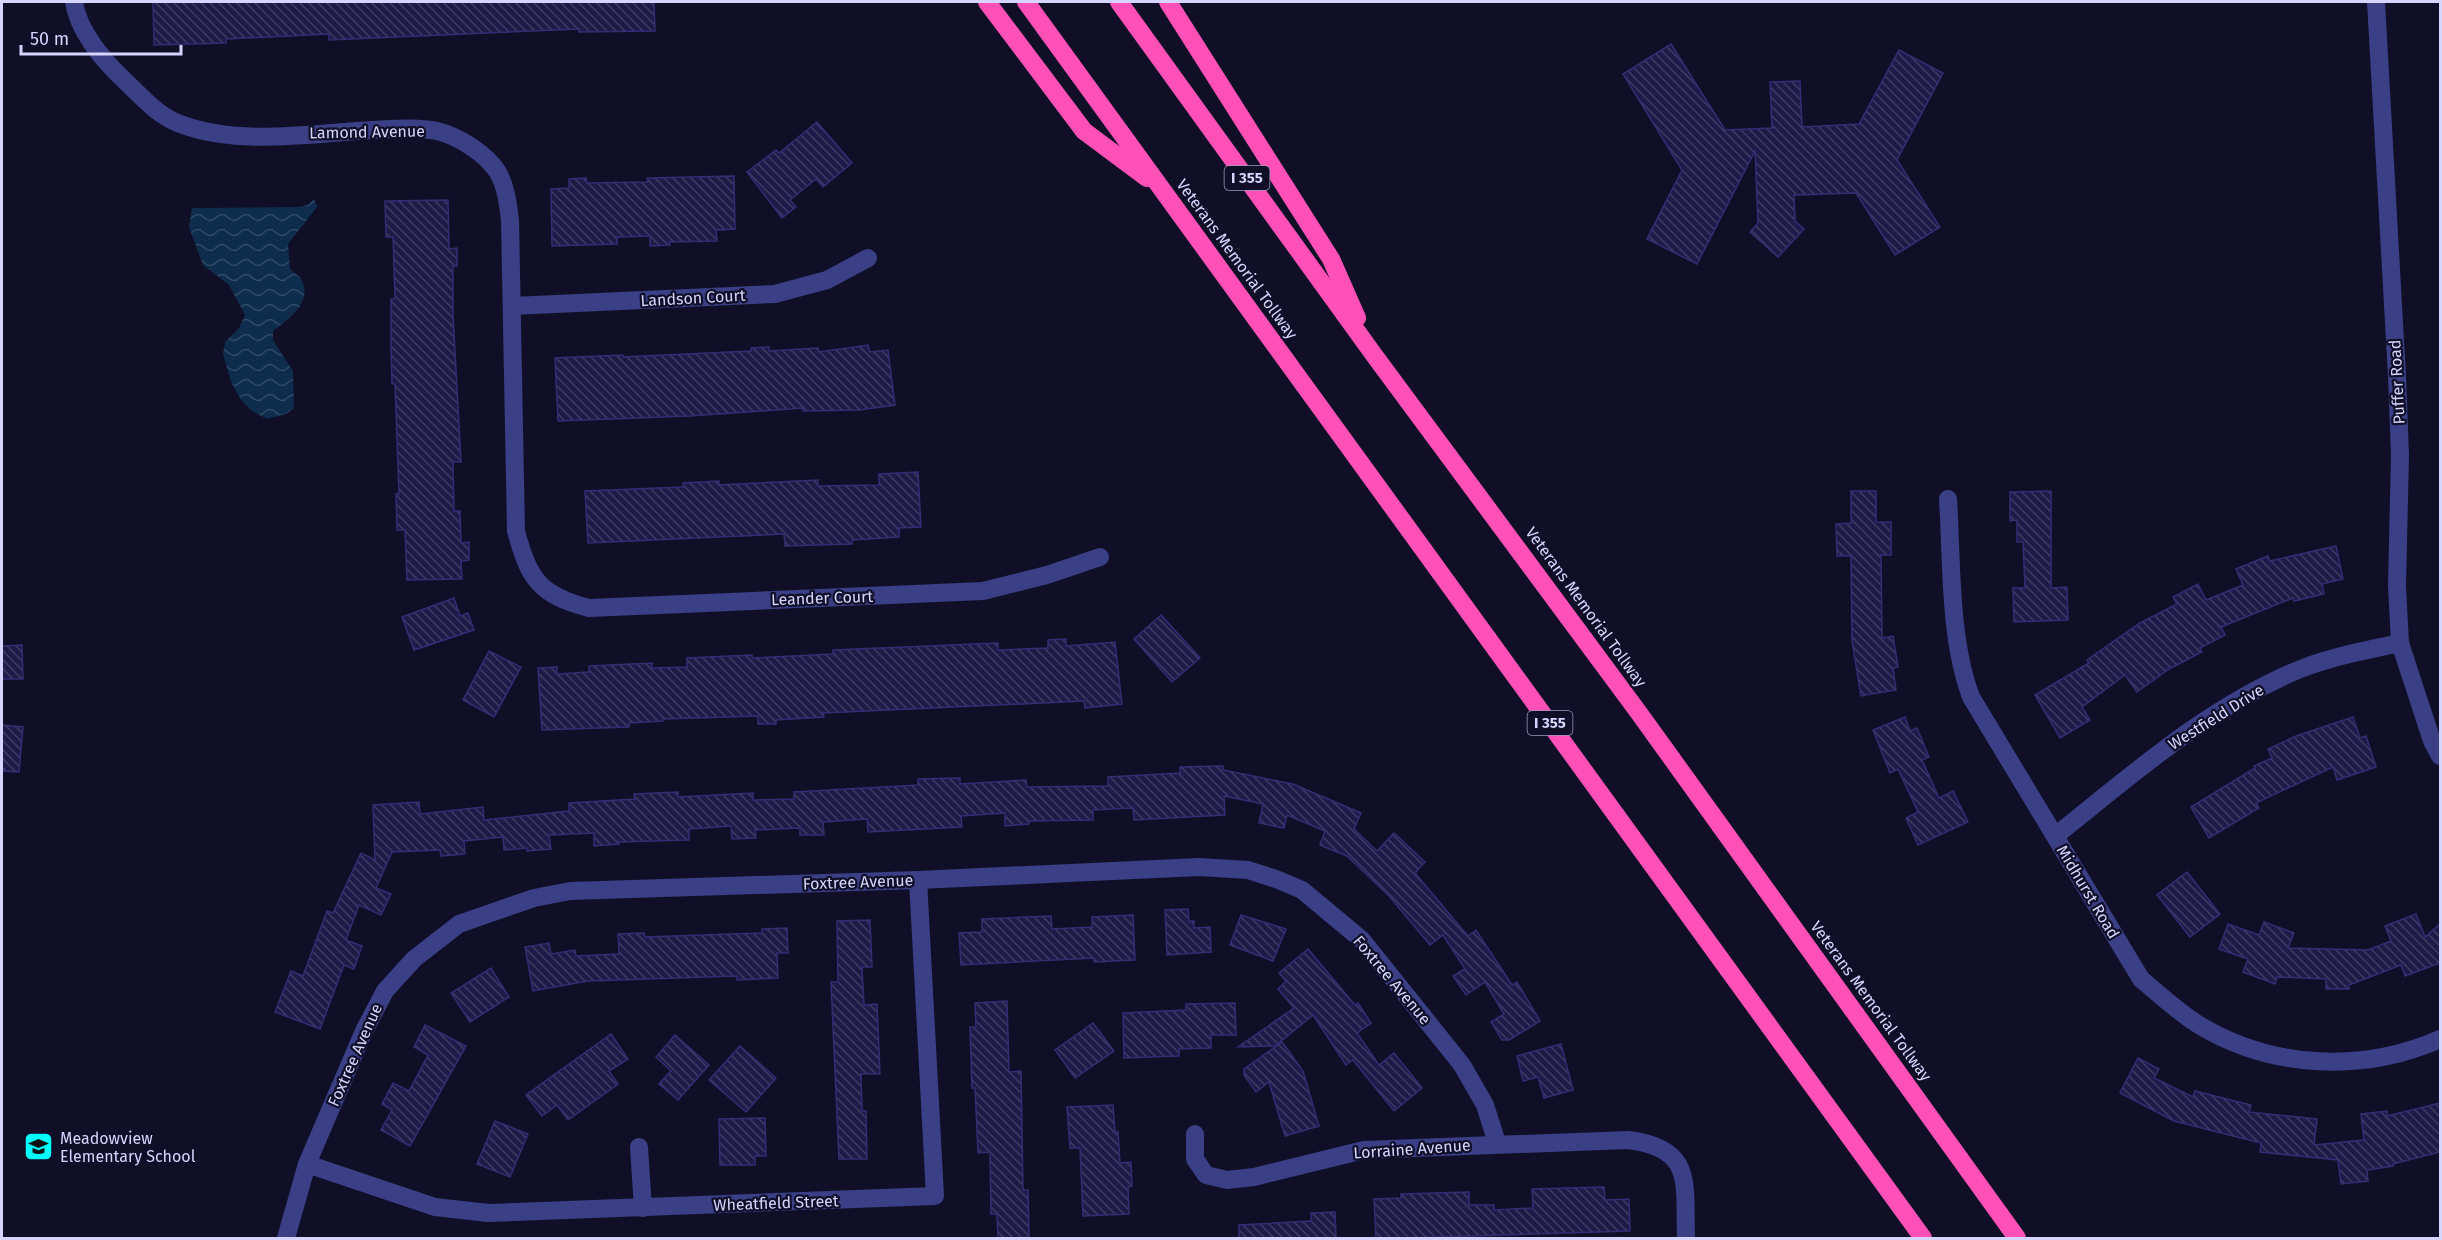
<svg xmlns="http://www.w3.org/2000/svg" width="2442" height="1240" font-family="'Fira Sans',sans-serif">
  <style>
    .water { fill: url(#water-waves) }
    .building { fill: url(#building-back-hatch); stroke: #332d74; stroke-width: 1.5 }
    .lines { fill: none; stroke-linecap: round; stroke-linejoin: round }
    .minor { stroke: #3a3f86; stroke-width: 18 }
    .highway { stroke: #ff50b7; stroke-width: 18 }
    .labels { text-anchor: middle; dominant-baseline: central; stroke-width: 4.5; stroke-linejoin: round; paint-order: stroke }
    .shield { fill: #100f27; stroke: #9a9abe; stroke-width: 1.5 }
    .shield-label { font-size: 15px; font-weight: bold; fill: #d5d5ff }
    .street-label { font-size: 16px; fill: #d5d5ff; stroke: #100f27 }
    .poi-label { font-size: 16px; fill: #d5d5ff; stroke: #100f27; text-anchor: start }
  </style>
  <defs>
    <pattern id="water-waves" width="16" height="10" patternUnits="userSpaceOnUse" patternTransform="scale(1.5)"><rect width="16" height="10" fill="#0e2c4c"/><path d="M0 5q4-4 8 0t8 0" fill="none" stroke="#304a67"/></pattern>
    <pattern id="building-back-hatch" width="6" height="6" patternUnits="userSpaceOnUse" patternTransform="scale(1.5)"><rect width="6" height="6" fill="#1f1b48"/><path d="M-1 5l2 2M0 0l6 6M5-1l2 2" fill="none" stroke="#3f3b63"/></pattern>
  </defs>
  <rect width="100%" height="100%" fill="#100f27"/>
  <!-- water -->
  <path class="water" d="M314,199L317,207L288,244L290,269C293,272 299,276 301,279C314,302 288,320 273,331V340L293,371L294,408L286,414L267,419L252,411L241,400L231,382L223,354L225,342L239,328L245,315L229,285L203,265L189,227L192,208L297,207L308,205Z"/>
  <!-- building -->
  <g class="building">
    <path d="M153,2H654L655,31L579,32V29L329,40V34L226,39V43L154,45Z"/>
    <path d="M1671,44L1725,130L1772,128L1770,82L1800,81L1802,127L1859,124L1899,50L1943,73L1897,160L1940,227L1895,255L1856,193L1794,195L1795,221L1804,229L1778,257L1750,232L1758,223L1755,151L1697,264L1647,239L1682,170L1623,74Z"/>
    <path d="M817,122L852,163L823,187L816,179L790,200L796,207L782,218L747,172L776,150L779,153Z"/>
    <path d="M734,176L735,229L716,230L717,241L669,242L670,245L650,246V236L617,237V244L552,246L551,189L569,188V179L586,178L587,183L648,182L647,178Z"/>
    <path d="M448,200L449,249L457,248V266H453V315L461,462H453L454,511H460L461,543L469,542V560L461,561L462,579L407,580L405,530H397L396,494H399L395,384H392L391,348V299H395L393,237H386L385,201Z"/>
    <path d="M868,345L870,352L888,350L895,405L859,410L803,411V408L690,416L558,421L555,358L623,355V357L751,351V348L769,347V351L818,348L819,352Z"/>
    <path d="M918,472L921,527L899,528V537L852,540V544L785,546L784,534L588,543L585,491L683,487V483L719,481V485L818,480V486L879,485V474Z"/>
    <path d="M1851,491H1876V522H1891V555H1881L1882,638L1893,636L1898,667L1893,668L1896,690L1861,696L1852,641L1851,556H1837L1836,524L1851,523Z"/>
    <path d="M2051,491V588L2067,587L2068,620L2014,622L2013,588H2025L2023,542H2017V520L2010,521V492Z"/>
    <path d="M2336,546L2343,579L2322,584L2324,594L2294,601L2293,598L2221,627L2225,635L2200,648L2202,652L2169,669L2137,692L2125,675L2082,707L2090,720L2060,738L2035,695L2089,663L2087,660L2140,623L2177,604L2173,597L2198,584L2206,600L2243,585L2236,569L2268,556L2270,561Z"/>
    <path d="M454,598L460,616L468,613L474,630L414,650L402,617Z"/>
    <path d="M1161,615L1200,658L1172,682L1134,639Z"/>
    <path d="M1066,639V646L1115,642L1122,704L1085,708L1084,701L823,713L824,717L776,720V724H758V716L663,719V721L629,723V727L542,730L538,668L557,667V674L589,672V666L652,663V668L687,667V658L752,655V658L833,654V650L998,643V650L1048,648V640Z"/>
    <path d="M22,645L23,679H2V646Z"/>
    <path d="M489,651L521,667L494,717L463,700Z"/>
    <path d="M1905,717L1910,731L1917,728L1929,757L1922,760L1939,798L1953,791L1968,822L1918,845L1906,818L1918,812L1898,769L1890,773L1873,730Z"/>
    <path d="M2353,717L2360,738L2366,736L2376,767L2337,780L2333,767L2256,803L2259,808L2209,838L2191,807L2255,768L2254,766L2272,758L2268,749L2296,736Z"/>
    <path d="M2,725L23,727L19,772L2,771Z"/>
    <path d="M1223,766V770L1293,784L1361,813L1354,829L1377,851L1394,833L1425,862L1415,873L1468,936L1476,930L1512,985L1517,982L1540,1021L1509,1040H1502L1491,1022L1504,1014L1485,982L1466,995L1453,976L1465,969L1443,935L1430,945L1389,896L1347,856L1320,845L1325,831L1287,815L1284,828L1259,823L1263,804L1224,796L1225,815L1134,820L1133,808L1093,810V820L1029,821V824L1005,826V813L961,816L962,827L868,832L867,819L823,822L824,835H800V828L755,830L756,838L732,839L731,826L689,829V840L618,842L619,844L594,846V833L549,835L551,849L527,851V848L504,850L503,837L464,841L465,854L441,856L440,850L392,852L376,888L391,894L381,915L359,905L346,940L362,946L354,969L344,965L320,1029L275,1012L291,971L303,976L327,911L333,913L361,853L375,860L373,805L419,802L420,814L483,807L484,820L569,811V803L635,799L634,794L678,792V797L753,793V800L794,799V792L918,785V779L960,778V784L1026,780L1027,787L1108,786V777L1180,773V767Z"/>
    <path d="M2187,872L2220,914L2190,937L2157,895Z"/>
    <path d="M1188,909L1189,921H1194V928L1210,927L1211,952L1167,955L1165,910Z"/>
    <path d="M2416,914L2425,937L2440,924V963L2405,976L2401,965L2349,985V989H2326V979L2277,977L2275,984L2243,972L2248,959L2219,949L2228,924L2259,935L2264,922L2294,933L2288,948L2368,950L2391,941L2385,926Z"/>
    <path d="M1133,915L1135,960L1094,962V958L961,965L959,933L982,932V919L1051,916L1052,929L1092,927V917Z"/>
    <path d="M1241,915L1286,929L1273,961L1230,945Z"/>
    <path d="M870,920L872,967H862L864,1005L877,1004L880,1074H861L862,1111H866L867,1159H839L831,982H838L837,921Z"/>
    <path d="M787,928L788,953H777L778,978L737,980V976L588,981L533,991L525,947L549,943L551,954L575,950L576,956L619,954L618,934L644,933L645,937L731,934L762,933V929Z"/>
    <path d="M1308,949L1355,1005L1358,1003L1371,1023L1357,1033L1379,1065L1394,1053L1422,1088L1394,1111L1353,1060L1346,1065L1313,1015L1275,1046L1238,1047L1294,1008L1278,989L1286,981L1279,973Z"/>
    <path d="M491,968L509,997L470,1022L451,993Z"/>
    <path d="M1007,1001L1009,1072L1021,1071L1023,1190H1028L1029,1237L998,1239L997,1214H991L990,1152L978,1153L975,1088H972L970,1027H976L975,1003Z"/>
    <path d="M1235,1003L1236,1035H1211V1048L1179,1049V1056L1124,1058L1123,1013L1186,1010V1004Z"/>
    <path d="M1093,1023L1114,1051L1075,1078L1055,1050Z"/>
    <path d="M425,1025L466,1046L410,1146L381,1130L392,1110L382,1104L393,1083L409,1091L428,1055L414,1047Z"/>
    <path d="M611,1034L628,1059L609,1071L618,1084L568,1120L557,1105L542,1116L526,1095Z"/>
    <path d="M675,1035L709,1065L678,1100L659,1084L671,1071L656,1057Z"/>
    <path d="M1282,1042L1303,1071L1319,1126L1285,1136L1269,1082L1256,1092L1244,1075V1069Z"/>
    <path d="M1561,1044L1573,1090L1544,1098L1538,1077L1523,1081L1517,1056Z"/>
    <path d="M740,1046L776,1078L746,1112L709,1080Z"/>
    <path d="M2138,1058L2159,1069L2154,1078L2193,1097L2195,1091L2251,1105L2249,1112L2317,1119L2314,1145L2364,1140L2361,1114L2387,1111V1116L2440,1103V1152L2393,1164V1166L2367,1170L2368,1181L2341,1184L2338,1160L2260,1152L2261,1143L2174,1121L2120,1093Z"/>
    <path d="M1113,1105L1115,1132H1118L1120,1163L1131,1162L1132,1186L1128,1187L1129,1214L1083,1216L1080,1148H1070L1067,1107Z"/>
    <path d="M765,1118L766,1156H755V1165H720L719,1119Z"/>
    <path d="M495,1121L528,1134L510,1177L477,1164Z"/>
    <path d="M1604,1187L1605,1200L1629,1199L1630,1231L1376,1239L1374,1199L1401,1198V1194L1469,1192V1205H1494V1210L1533,1208L1532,1189Z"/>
    <path d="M1335,1212L1336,1239H1239V1225L1311,1221V1213Z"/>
  </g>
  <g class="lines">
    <!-- minor -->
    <g class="minor">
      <path d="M74,2C78,30 102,59 122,78C140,95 158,117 183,125C242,146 312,133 373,130C394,129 417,127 437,131C458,136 485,153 497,171C506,185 508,204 510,220L516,531C529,579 539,595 589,608L983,591L1047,575L1100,557"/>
      <path d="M2376,2L2397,376L2400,455L2397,586L2400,643L2432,741L2440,756"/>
      <path d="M512,306L775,294L827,280L868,258"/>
      <path d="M1948,499C1952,563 1949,638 1971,697L2141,979C2160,995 2178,1012 2199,1025C2272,1069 2363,1073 2440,1039"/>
      <path d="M2055,836C2132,775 2210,705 2303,668C2334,656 2368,650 2400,643"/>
      <path d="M1195,1134V1159L1206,1175L1227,1180L1254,1177L1364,1150L1628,1140C1695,1148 1684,1184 1686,1238"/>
      <path d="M639,1147L643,1208"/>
      <path d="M307,1164L435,1207L488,1213L935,1196L918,880"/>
      <path d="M286,1238L307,1164L364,1031L385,991L414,959L459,924L534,898L570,891L918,880L1199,867L1248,870L1276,879L1302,890L1362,940L1462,1065L1485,1105L1497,1143"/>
    </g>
    <!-- highway -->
    <g class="highway">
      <path d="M987,2L1084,131L1147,178"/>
      <path d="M1026,2L1923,1238"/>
      <path d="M1119,2L1374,355L1639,713L2017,1238"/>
      <path d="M1168,2L1331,259L1357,318"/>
    </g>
  </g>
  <!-- icons -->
  <defs>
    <symbol id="school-square" viewBox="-11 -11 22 22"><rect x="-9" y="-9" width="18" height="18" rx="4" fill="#01fffd" stroke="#100f27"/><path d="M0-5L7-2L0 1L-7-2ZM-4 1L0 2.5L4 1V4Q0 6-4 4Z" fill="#111"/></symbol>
  </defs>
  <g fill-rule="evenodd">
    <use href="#school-square" x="22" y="1130" width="33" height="33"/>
  </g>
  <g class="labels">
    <!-- shield labels -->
    <g class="shield">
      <rect x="1224.5" y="166" width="45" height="24" rx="4.5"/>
      <rect x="1527.5" y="711" width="45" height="24" rx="4.5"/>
    </g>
    <g class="shield-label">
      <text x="1247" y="178">I 355</text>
      <text x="1550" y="723">I 355</text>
    </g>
    <!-- street labels -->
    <g class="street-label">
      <text transform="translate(367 132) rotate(-1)">Lamond Avenue</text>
      <text transform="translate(1237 259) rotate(54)">Veterans Memorial Tollway</text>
      <text transform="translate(693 298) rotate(-3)">Landson Court</text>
      <text transform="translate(2397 382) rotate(-93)">Puffer Road</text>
      <text transform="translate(822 598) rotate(-2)">Leander Court</text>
      <text transform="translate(1586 607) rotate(54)">Veterans Memorial Tollway</text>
      <text transform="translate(2216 717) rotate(-32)">Westfield Drive</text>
      <text transform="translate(858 882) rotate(-2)">Foxtree Avenue</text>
      <text transform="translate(2088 892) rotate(59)">Midhurst Road</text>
      <text transform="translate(1392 980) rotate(50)">Foxtree Avenue</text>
      <text transform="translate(1871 1001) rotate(54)">Veterans Memorial Tollway</text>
      <text transform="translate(355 1055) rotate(-66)">Foxtree Avenue</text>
      <text transform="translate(1412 1149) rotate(-4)">Lorraine Avenue</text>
      <text transform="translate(776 1203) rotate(-2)">Wheatfield Street</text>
    </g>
    <!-- poi labels -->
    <g class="poi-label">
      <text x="60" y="1138">Meadowview<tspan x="60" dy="18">Elementary School</tspan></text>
    </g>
  </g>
  <!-- border -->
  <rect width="2442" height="1240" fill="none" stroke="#d5d5ff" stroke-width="6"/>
  <!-- scale -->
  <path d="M21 45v9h160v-9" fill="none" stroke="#d5d5ff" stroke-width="3"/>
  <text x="30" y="45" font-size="18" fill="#d5d5ff" stroke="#100f27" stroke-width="4.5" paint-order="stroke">50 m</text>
</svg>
